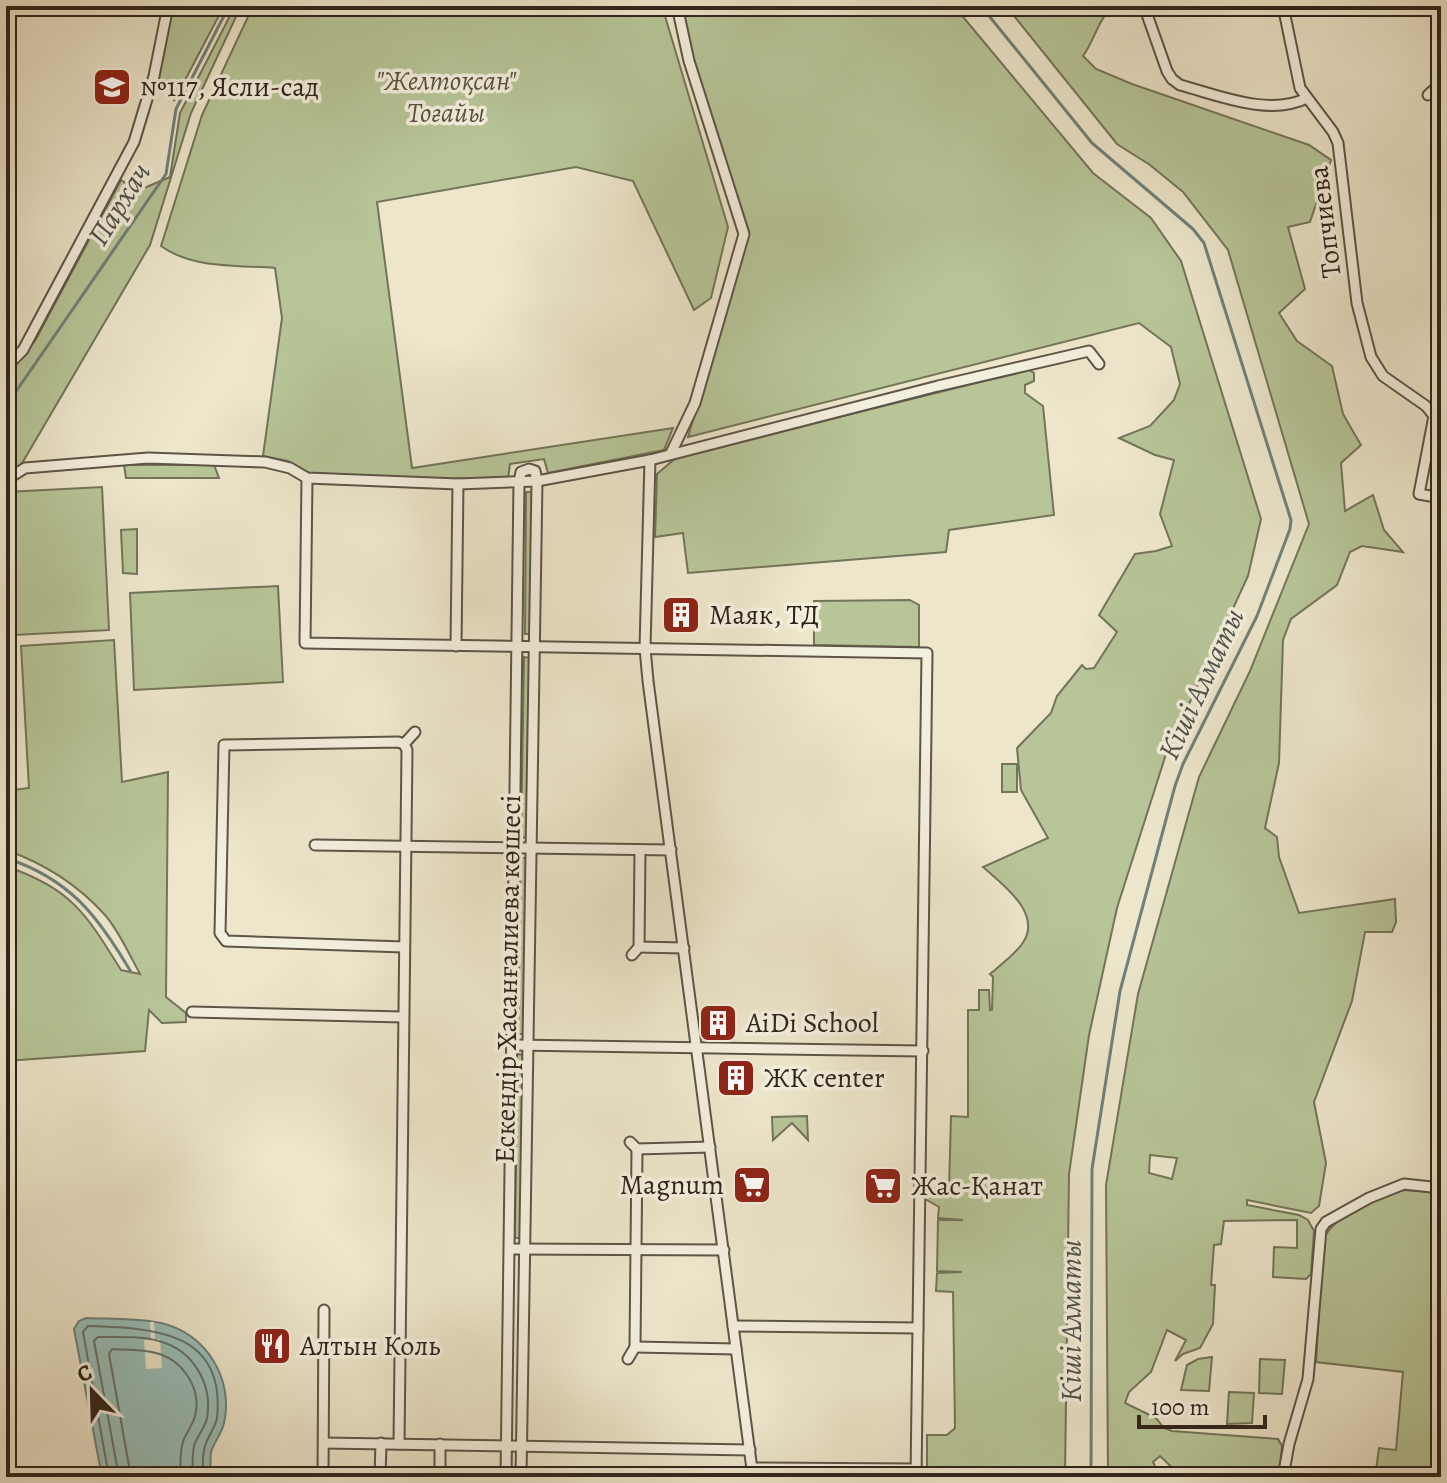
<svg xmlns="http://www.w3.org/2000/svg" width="1447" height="1483" font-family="Alegreya,serif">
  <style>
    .green { fill: #b7c598; stroke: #73745a; stroke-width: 2; fill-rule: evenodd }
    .water { fill: #99bfba; stroke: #6f817a; stroke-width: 2 }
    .pier { fill: #ede6cb }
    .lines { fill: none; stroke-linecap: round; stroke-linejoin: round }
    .shore { stroke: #64726a; stroke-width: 2 }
    .stream { stroke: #6f817a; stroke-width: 3 }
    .minor-casing { stroke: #5e5447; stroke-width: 13 }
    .minor { stroke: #f3efdd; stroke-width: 9 }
    .labels { text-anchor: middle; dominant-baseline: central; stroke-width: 7; stroke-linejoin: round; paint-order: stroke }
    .park-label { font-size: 28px; font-style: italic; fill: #585440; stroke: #f3efdd }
    .poi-label { font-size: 28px; fill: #2f241b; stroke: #f3efdd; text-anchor: start }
    .street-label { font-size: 28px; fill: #2f241b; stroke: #f3efdd }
    .water-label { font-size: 30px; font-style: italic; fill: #4f524b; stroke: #f3efdd }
  </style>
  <rect width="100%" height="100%" fill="#ede6cb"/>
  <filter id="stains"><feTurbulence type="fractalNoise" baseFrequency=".0025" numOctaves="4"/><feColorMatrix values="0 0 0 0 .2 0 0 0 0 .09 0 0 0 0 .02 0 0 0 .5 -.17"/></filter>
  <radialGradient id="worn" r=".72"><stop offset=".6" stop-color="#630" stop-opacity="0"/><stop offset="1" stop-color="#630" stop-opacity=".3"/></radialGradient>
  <!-- green -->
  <g class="green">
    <path d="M174,6H224L174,101V89L155,84Z"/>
    <path d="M235,6H241L191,113L150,245L21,465L6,474V373L35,341L121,180L137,191L170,177L180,113Z"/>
    <path d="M253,6H662L728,227L711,298L694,310L633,181L576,167L377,202L412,468L673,428L664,450L548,473L544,459L510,464L508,479L413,478L309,473L288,461L263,456L282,318L275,268C238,265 193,269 161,246L202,115Z"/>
    <path d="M680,6H954L1093,173L1151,218L1181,261L1261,519L1248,576L1166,754L1117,908L1089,1035L1069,1174L1065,1477H922V1470L927,1469V1435H947L955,1428L953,1292L936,1291L937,1273L962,1272L937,1271L938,1220H963L938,1218L939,1207L925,1199V1189H949L951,1116L968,1117V1010H979V990H989L990,1010H992L993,977L990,974C1001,965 1014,955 1022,944C1044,914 1002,884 983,867L1048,838L1021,790L1017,748L1051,713L1057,696L1082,665L1086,669L1094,668L1117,632L1099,615L1135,554L1156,551L1172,546L1160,514L1174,460L1155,455L1119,438L1150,426L1174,400L1180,384L1171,347L1139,323L688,437L747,235L682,21Z"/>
    <path d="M1006,6H1113C1098,20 1095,39 1083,56L1096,69L1132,84L1309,145L1331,160L1310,222L1288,227L1305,289L1279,313L1297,341L1332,366L1343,414L1361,445L1341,463L1345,511L1373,495L1384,530L1403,552L1362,546L1350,552L1337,585L1291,619L1283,640L1279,763L1265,828L1277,837L1279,857L1299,913L1395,899L1396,922L1392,932H1365L1352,1001L1314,1102L1326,1163L1319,1206L1311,1213L1247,1200V1205L1299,1215L1308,1220L1314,1231L1311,1274L1306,1279L1273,1277L1274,1247L1297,1248V1220L1224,1221L1221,1244L1214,1245L1211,1285H1215L1213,1324L1200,1348L1183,1354L1175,1361L1186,1340L1167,1330L1151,1372L1129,1392L1125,1403L1156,1418L1164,1428L1172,1431L1278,1439L1282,1446L1279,1477H1182L1160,1456L1153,1462L1160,1477H1108L1106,1185L1138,994L1199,777L1250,671L1309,524L1228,250L1183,192L1150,165L1117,144ZM1150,1155L1177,1158L1172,1179L1149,1173Z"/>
    <path d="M1029,370L1034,373V381L1025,385V393L1043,406L1054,515L949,530L946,552L688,573L683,533L655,537L657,474L677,457Z"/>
    <path d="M124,465H214L219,478H126Z"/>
    <path d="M102,487L109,630L14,635L7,492Z"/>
    <path d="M526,492H534L531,634H525Z"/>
    <path d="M137,529V574L123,573L121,530Z"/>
    <path d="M278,586L283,682L134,690L130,593Z"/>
    <path d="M910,600L919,605V647L814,645V601Z"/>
    <path d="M114,640L122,782L168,772L166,997L186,1013V1022L162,1023L149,1010L145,1051L6,1061V866C72,890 85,912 121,970L140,974C130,956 119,931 105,915C78,885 43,863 6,850V791L29,788L21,646Z"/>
    <path d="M1441,640V767L1438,757L1440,743L1431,726L1434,720L1431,664L1438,641Z"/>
    <path d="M524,657L531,658L528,837L521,838Z"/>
    <rect x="1002" y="764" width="15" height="28"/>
    <path d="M520,858H528L524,1034H518Z"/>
    <path d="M517,1054L525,1055L523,1238H515Z"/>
    <path d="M807,1116L808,1140L792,1123L773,1140L772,1117Z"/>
    <path d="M1403,1190L1433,1192C1447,1210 1431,1277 1441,1306V1477H1375L1379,1448L1396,1450L1403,1372L1316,1362L1323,1241C1332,1215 1379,1197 1403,1190Z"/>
    <path d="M1212,1357L1209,1391L1181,1390L1187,1365L1198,1359Z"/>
    <path d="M1260,1359L1285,1360L1282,1394L1259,1393Z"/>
    <path d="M1229,1392L1254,1393L1252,1423L1227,1424Z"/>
  </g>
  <!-- water -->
  <path class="water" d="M86,1318C111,1319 137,1318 161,1323C206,1333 234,1379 224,1423C222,1433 214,1442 211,1452C210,1460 211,1469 210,1477H102L74,1329L79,1321Z"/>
  <!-- pier -->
  <path class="pier" d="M150,1322H154L155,1339H160L162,1368L146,1369L144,1340L151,1339Z"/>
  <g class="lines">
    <!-- shore -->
    <g class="shore">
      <path d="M109,1477L83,1332L88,1326C152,1328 226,1330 217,1418C215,1428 208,1436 205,1446C202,1455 203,1467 203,1477"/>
      <path d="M119,1477L94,1341L98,1337C118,1337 140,1336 159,1341C193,1350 213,1384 207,1418C205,1428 197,1436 194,1446C192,1456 193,1467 192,1477"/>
      <path d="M131,1477L109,1354L112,1349C126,1350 142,1349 156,1353C183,1360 202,1389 195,1416C193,1424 187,1432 184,1439C179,1451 181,1465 180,1477"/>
    </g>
    <!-- stream -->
    <g class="stream">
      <path d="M981,6L1092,143L1193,229L1204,243L1291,520L1290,529L1257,616L1183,764L1175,786L1120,991L1092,1169L1091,1477"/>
      <path d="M6,406L166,174L176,109L229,6"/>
      <path d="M6,858C70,879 98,916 131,972"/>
    </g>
    <defs>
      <g id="minor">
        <path d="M1144,6L1167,71L1172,79L1180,85C1218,95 1269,117 1307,98"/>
        <path d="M1283,6L1300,88L1333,132L1338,143L1357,303L1371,357L1383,376L1426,406L1434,416"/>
        <path d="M6,43L10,6"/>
        <path d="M1428,95L1441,83"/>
        <path d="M6,367L23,350L134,142L154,76L168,6"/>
        <path d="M1434,416L1419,494L1441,498"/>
        <path d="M671,453L695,403L744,234L689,61L677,6"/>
        <path d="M650,460L645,648L648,681L753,1477"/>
        <path d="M307,478L305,643L927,653L916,1477"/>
        <path d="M6,480L25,468L148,458L265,462L290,468L307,478L458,484L537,481L650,460L938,386L1089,351L1099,364"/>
        <path d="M456,646L458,484"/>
        <path d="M404,744L415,732"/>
        <path d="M315,845L671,850"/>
        <path d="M404,947L226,941L220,933L224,745L398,742L404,744"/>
        <path d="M639,947L684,948"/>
        <path d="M632,955L639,947L640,850"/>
        <path d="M192,1012L403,1017"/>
        <path d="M513,1045L923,1051"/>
        <path d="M637,1149L710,1147"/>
        <path d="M510,1249L724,1250"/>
        <path d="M733,1326L918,1328"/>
        <path d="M635,1347L736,1349"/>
        <path d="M628,1359L635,1347L637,1149L630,1142"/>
        <path d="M324,1443L750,1450"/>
        <path d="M399,1444L407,750L404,744"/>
        <path d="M440,1444V1477"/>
        <path d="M752,1468L916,1469"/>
        <path d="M323,1477L324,1310"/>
        <path d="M380,1477L381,1443"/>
        <path d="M506,1477L519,482L521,472L529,469L535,471L537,481L521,1477"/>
        <path d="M1283,1477L1289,1444L1308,1379L1321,1229L1326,1222L1369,1198L1404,1184L1441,1188"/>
      </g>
    </defs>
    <!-- minor casing -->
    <use href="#minor" class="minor-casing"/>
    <!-- minor -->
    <use href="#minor" class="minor"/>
  </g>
  <!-- icons -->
  <defs>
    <symbol id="school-square" viewBox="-11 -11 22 22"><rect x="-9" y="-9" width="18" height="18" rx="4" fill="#8f2418" stroke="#f3efdd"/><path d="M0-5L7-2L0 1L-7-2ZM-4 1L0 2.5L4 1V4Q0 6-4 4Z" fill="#fff"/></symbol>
    <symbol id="building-square" viewBox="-11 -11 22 22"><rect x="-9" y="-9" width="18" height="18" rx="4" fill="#8f2418" stroke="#f3efdd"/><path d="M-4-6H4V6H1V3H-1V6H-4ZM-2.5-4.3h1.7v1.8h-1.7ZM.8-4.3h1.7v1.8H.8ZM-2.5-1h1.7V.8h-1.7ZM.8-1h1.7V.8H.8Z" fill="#fff"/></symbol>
    <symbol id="supermarket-square" viewBox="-11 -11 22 22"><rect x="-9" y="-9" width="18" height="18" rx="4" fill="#8f2418" stroke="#f3efdd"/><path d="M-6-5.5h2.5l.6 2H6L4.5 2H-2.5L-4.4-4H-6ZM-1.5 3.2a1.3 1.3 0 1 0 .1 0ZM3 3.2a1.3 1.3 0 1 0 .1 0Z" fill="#fff"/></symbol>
    <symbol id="restaurant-square" viewBox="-11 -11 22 22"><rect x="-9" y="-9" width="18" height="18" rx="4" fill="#8f2418" stroke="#f3efdd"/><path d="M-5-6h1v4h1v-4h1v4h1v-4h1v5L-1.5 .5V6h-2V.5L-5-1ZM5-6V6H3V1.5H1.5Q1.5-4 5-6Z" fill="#fff"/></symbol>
  </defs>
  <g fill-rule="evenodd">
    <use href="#school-square" x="90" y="65" width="44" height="44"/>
    <use href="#building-square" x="659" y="593" width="44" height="44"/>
    <use href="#building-square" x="696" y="1001" width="44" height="44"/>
    <use href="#building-square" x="714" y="1056" width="44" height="44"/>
    <use href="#supermarket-square" x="730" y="1163" width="44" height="44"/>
    <use href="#supermarket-square" x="861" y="1164" width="44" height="44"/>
    <use href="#restaurant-square" x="250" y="1324" width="44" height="44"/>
  </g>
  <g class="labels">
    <!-- park labels -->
    <g class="park-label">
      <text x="446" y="81">"Желтоқсан"<tspan x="446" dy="32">Тоғайы</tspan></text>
    </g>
    <!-- poi labels -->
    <g class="poi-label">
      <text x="140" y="87">№117, Ясли-сад</text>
      <text x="709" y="615">Маяк, ТД</text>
      <text x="746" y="1023">AiDi School</text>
      <text x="764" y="1078">ЖК center</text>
      <text x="724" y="1185" text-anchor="end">Magnum</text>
      <text x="911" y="1186">Жас-Қанат</text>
      <text x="300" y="1346">Алтын Коль</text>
    </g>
    <!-- street labels -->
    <g class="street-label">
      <text transform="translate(1325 222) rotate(-97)">Топчиева</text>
      <text transform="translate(508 979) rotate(-89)">Ескендір Хасанғалиева көшесі</text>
    </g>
    <!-- water labels -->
    <g class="water-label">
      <text transform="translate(119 204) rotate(-58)">Пархач</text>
      <text transform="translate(1201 684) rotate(-65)">Кіші Алматы</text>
      <text transform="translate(1071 1321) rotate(-90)">Кіші Алматы</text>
    </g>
  </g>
  <!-- margin -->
  <rect width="1447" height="1483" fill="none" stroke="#ede6cb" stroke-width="32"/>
  <rect x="8" y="8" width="1431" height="1467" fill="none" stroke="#2f241b" stroke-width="4"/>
  <rect x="16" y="16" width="1415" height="1451" fill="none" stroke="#2f241b" stroke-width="2"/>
  <!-- north arrow -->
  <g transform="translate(92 1391) rotate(337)" stroke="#f3efdd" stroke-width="6" paint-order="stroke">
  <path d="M0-6L14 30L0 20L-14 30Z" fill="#2f241b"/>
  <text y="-12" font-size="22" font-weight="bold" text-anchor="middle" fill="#2f241b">С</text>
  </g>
  <!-- scale -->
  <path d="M1139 1415v12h126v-12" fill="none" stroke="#2f241b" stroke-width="4"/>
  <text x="1151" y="1415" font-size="24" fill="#2f241b" stroke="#f3efdd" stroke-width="6" paint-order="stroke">100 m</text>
  <rect width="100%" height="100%" filter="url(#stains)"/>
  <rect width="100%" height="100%" fill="url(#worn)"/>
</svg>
